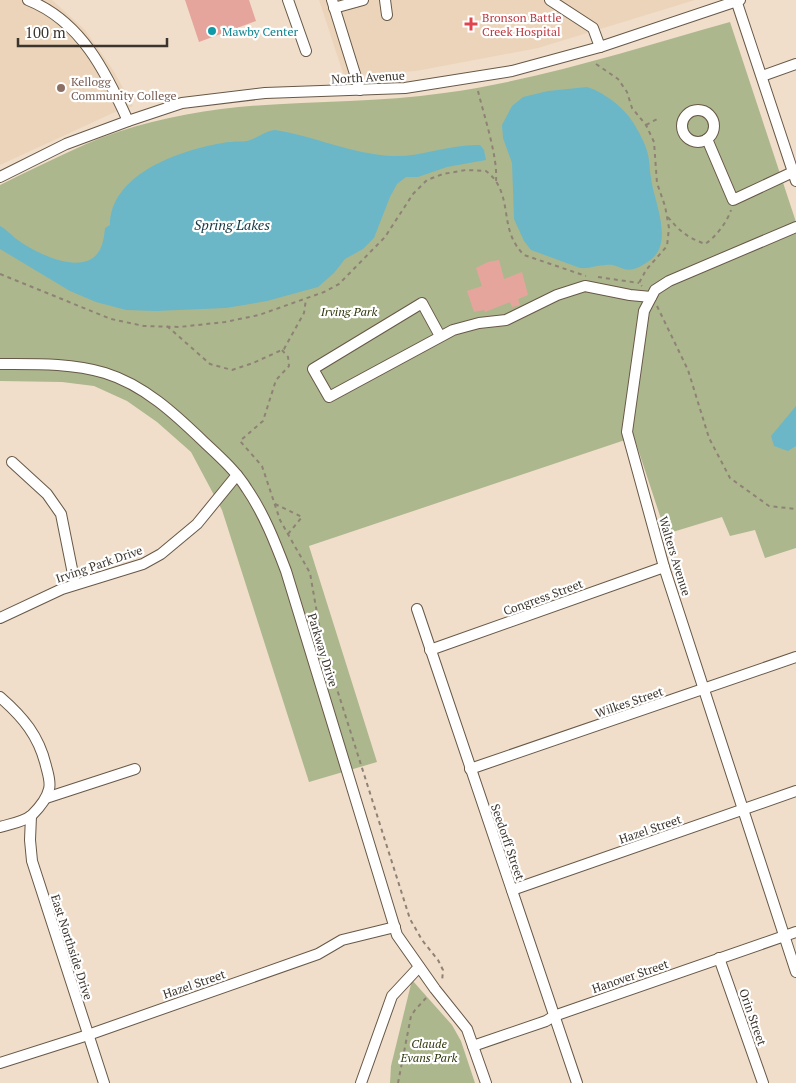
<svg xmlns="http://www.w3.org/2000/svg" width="796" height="1083" font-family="'PT Serif',serif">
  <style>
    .built { fill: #ebd4ba }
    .green { fill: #adb78d }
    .water { fill: #6bb7c7 }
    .building { fill: #e6a59c }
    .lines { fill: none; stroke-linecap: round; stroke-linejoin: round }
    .minor-casing { stroke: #675847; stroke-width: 12 }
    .path { stroke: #8e8275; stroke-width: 2; stroke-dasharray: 4 4; stroke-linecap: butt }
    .minor { stroke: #fff; stroke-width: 10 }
    .health-dot { fill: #e0444e; stroke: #fff; stroke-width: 2 }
    .culture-dot { fill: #0f9aa8; stroke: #fff; stroke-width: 2 }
    .education-dot { fill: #8d6e63; stroke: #fff; stroke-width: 2 }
    .labels { text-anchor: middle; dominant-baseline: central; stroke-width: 4.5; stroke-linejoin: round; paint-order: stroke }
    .health-label { font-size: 12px; fill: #be3a42; stroke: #fff; text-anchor: start }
    .culture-label { font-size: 12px; fill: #0d838f; stroke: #fff; text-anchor: start }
    .street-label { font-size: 12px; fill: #3c352d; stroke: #fff }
    .education-label { font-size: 12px; fill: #785e54; stroke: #fff; text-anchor: start }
    .park-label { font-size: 12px; font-style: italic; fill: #32390d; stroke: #fff }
    .water-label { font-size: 14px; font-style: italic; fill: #143941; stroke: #fff }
  </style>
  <rect width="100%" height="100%" fill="#f0deca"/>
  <!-- built -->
  <g class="built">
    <path d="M0,0H52L85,30L113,70L133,106L113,113L0,165Z"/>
    <path d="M319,0H695L538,48L416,71L344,76Z"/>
  </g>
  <!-- green -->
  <g class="green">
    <path d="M730,22L796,222V548L765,558L755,530L730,536L722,517L666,534L634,437L309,546L377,762L309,782L222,510L191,452L157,422L127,401L94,386L62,382L0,381V185C28,171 57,157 86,144C128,126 175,115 221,109C295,100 370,104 444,93C541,80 636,48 730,22Z"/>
    <path d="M412,980L452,1025L461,1041L475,1083H390L391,1066Z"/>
  </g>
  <!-- water -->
  <g class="water">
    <path d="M587,87C600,91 615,101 625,112C632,119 643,138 646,148C650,158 649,168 651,178C654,202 675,244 649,261C642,266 632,272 624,269C617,267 614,264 606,265C597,265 589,269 580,268L531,250L524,241L514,219L512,163L503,138L502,125L512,106L523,97L548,91Z"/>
    <path d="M275,130C314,136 351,154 392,156C422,157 450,144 480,145L484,150L486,160L447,167L418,177H406L397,184L390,197L374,238L363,249L345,259L334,273L318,287L267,301L226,308L156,311L126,310L96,302L70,291L0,249V226C6,229 10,234 15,238C32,251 79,276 97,254C103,247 104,237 105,228L110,225C110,177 173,153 212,145C218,144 225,142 231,142C236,141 242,142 247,141C257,139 264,131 275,130Z"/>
    <path d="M796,406V446L788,451L774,446L771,436Z"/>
  </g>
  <!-- building -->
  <g class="building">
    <path d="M185,0H249L256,21L199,42Z"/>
    <path d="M499,260L504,279L522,272L528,295L518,299L520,305L512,307L510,302L485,312L484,310L474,312L467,291L482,286L476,268L488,262Z"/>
  </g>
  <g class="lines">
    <defs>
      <g id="minor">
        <path d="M28,0C81,21 106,72 128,121"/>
        <path d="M288,0L306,51"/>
        <path d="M332,0L360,90"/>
        <path d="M385,0L387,15"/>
        <path d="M550,0L593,28L600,47"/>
        <path d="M736,0L796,181"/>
        <path d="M334,8L363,0"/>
        <path d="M762,76L796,64"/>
        <circle cx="698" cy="126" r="16"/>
        <path d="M707,139L733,200L793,172"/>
        <path d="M0,177L66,144L128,121L182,103L265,93L405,88L512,71L600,47L740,0"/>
        <path d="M796,227L669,281L655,290L644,311L627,432L664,567L796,972"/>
        <path d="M440,336L422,303L313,369L329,397L453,330L479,323L506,320L557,295L585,286L630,295L651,297"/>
        <path d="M0,364C36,364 71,363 105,373C144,385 175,414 204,442C219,456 236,471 247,489C264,514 275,542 286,571L397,935L435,989L467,1029L486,1083"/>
        <path d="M12,462L47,494L61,514L75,584"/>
        <path d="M417,609L577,1083"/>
        <path d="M0,618L62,589L143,564L161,554L197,524L237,475"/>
        <path d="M430,650L664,567"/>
        <path d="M0,697C23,717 39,736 46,766C48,774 51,782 49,789C47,798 39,808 32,815C24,822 10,824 0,827"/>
        <path d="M470,769L796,657"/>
        <path d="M46,798L135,769"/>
        <path d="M31,816L30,840L32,861L104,1083"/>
        <path d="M512,890L796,791"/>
        <path d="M719,958L763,1083"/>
        <path d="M473,1046L546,1021L554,1016L796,932"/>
        <path d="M0,1063L88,1035L318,954L342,940L395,927"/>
        <path d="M361,1083L392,996L419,967"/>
      </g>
    </defs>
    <!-- minor casing -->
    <use href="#minor" class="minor-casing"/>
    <!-- path -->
    <g class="path">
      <path d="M596,64L618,79L627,92L632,108L646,125L654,142L657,183L665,206L669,228L667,246L646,270L639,283L642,286"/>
      <path d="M478,91C484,116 498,157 496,181"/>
      <path d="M646,125L659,118"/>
      <path d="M668,217C680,232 687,237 705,244C716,237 727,222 731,210"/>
      <path d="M0,274L111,319L144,326L179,327L225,322L259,315L324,292L339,284L385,237L413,194L427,180L443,174L466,170L486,171C490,174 494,178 497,183C511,207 501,232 524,255L586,276"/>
      <path d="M598,277L639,283"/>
      <path d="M657,306L688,370L709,438L730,478L769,506L796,509"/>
      <path d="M167,326L210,364L232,370L253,363L284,349L304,313L306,299"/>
      <path d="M282,350L288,357L289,366L276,380L263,421L240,441L262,466L280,520L310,573L322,642L410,919L422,940L438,960L443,970L442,982"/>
      <path d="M275,504L302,517L288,534"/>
      <path d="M398,1083L411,1016L415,1010L426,998"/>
    </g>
    <!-- minor -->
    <use href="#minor" class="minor"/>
  </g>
  <!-- markers -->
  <path class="health-dot" d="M468.5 16.5h5v5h5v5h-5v5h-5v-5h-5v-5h5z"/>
  <circle class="culture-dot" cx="212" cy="31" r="5"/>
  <circle class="education-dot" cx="61" cy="88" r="5"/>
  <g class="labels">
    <!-- health labels -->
    <g class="health-label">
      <text x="482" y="17">Bronson Battle<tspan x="482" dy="14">Creek Hospital</tspan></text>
    </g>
    <!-- culture labels -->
    <g class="culture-label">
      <text x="222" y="31">Mawby Center</text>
    </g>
    <!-- street labels -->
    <g class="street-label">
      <text transform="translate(368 77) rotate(-3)">North Avenue</text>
      <text transform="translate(675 556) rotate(73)">Walters Avenue</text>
      <text transform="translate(99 564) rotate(-19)">Irving Park Drive</text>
      <text transform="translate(543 597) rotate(-20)">Congress Street</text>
      <text transform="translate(323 650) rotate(73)">Parkway Drive</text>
      <text transform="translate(629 702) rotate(-19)">Wilkes Street</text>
      <text transform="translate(650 829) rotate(-19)">Hazel Street</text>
      <text transform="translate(508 842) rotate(71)">Seedorff Street</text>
      <text transform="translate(72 947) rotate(72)">East Northside Drive</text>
      <text transform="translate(630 976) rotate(-19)">Hanover Street</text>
      <text transform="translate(194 984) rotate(-19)">Hazel Street</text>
      <text transform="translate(753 1017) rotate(71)">Orin Street</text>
    </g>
    <!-- education labels -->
    <g class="education-label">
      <text x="71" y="81">Kellogg<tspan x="71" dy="14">Community College</tspan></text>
    </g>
    <!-- park labels -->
    <g class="park-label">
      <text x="349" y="311">Irving Park</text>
      <text x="429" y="1043">Claude<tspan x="429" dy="14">Evans Park</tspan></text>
    </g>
    <!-- water labels -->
    <g class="water-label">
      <text x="232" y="224">Spring Lakes</text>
    </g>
  </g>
  <!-- scale -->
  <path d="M18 38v8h149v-8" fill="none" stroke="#3c352d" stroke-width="2.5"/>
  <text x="25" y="38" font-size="15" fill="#3c352d" stroke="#ffffff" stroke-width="4" paint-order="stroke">100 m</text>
</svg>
